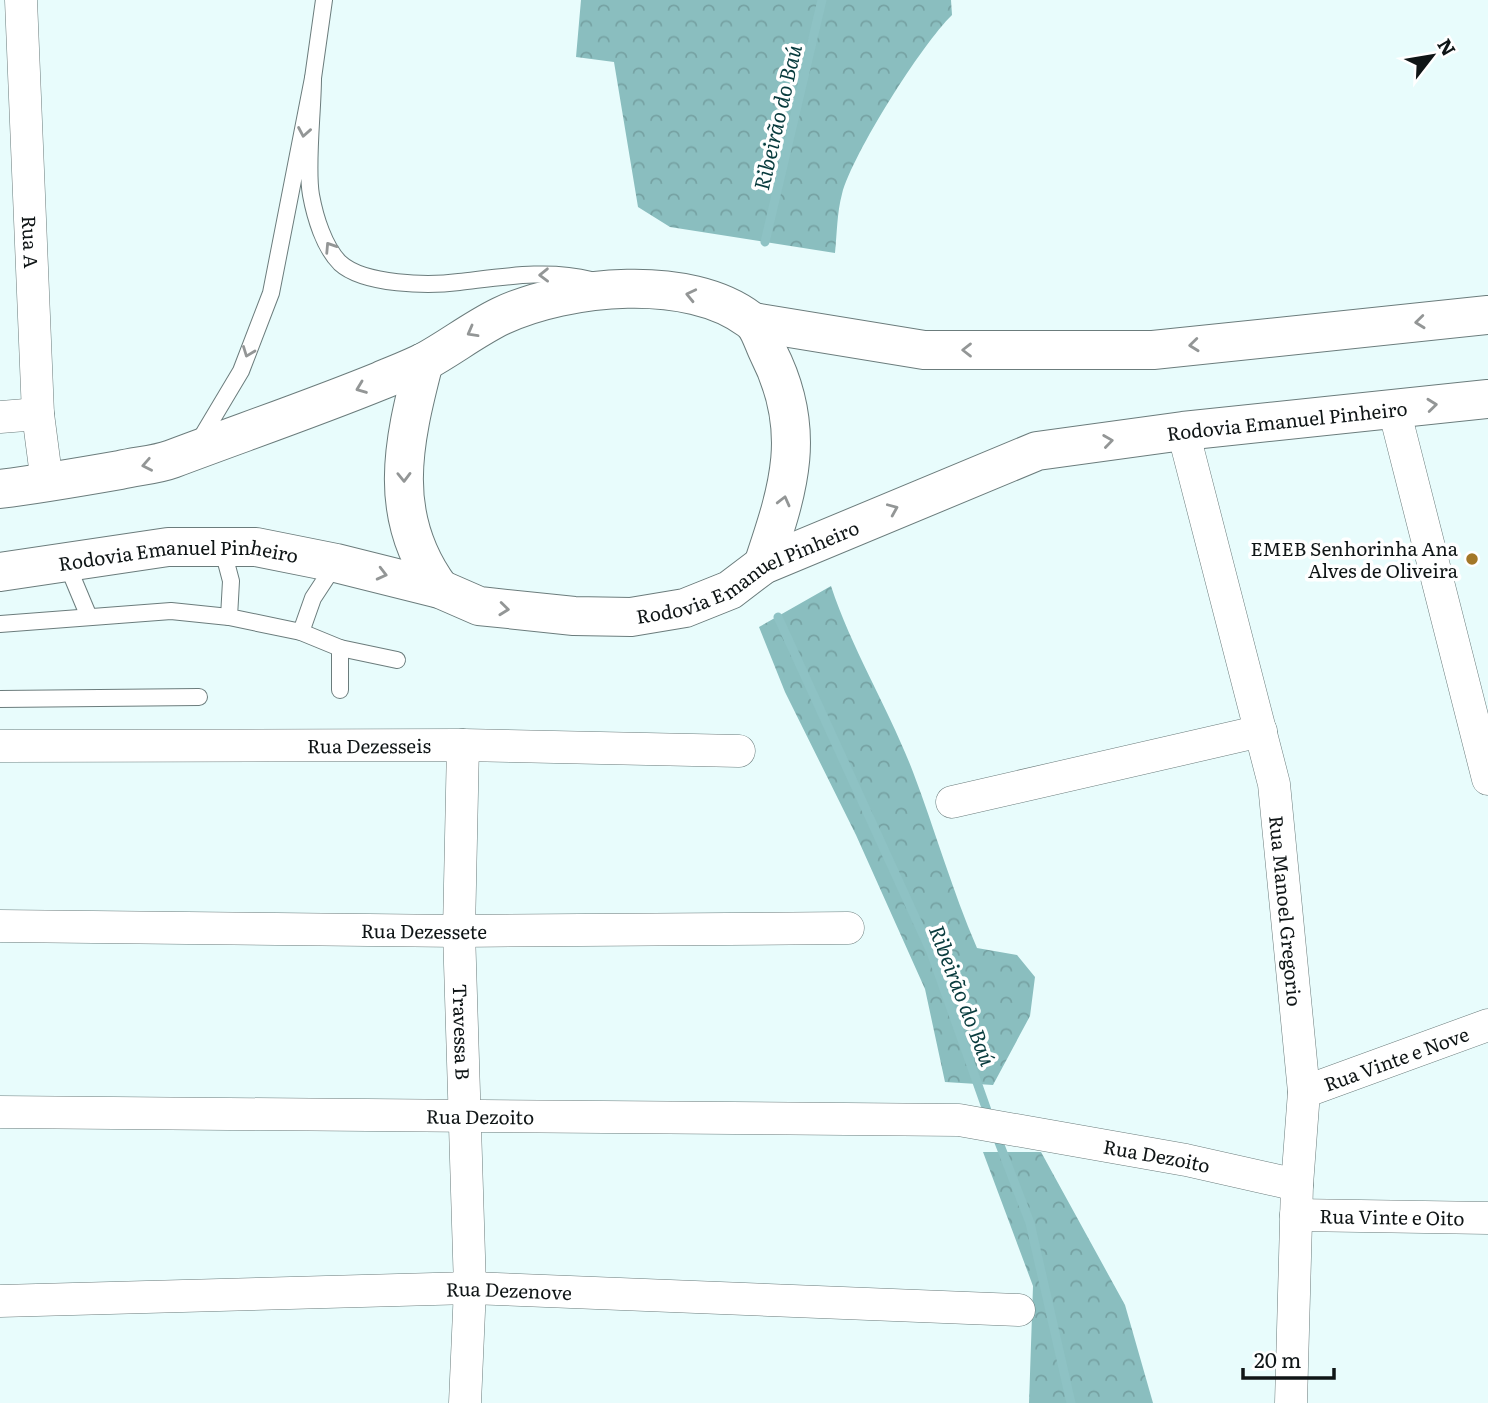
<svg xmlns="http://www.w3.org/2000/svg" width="1488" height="1403" font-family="Literata,serif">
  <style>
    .forest { fill: url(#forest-crowns) }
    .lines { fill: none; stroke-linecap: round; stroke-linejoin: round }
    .stream { stroke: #8ec2c4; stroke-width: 9 }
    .service-casing { stroke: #6b7c7c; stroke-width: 18 }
    .minor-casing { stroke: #6b7c7c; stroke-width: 33 }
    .secondary-casing { stroke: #6b7c7c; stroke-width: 40 }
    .service { stroke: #fff; stroke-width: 16 }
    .minor { stroke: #fff; stroke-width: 32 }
    .secondary { stroke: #fff; stroke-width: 38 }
    .oneway { stroke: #939696 }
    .poi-dot { fill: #a37728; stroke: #fff; stroke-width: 2.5 }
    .labels { text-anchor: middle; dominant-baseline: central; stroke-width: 7; stroke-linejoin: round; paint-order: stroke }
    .street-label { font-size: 19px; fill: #0f1516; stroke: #fff }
    .poi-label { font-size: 19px; fill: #0f1516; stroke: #fff; text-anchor: end }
    .water-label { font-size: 21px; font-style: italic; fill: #083b3d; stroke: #fff }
  </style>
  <defs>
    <pattern id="forest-crowns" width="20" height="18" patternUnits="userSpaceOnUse" patternTransform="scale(1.75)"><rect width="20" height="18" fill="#8abebf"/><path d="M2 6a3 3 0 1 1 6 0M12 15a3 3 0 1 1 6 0" fill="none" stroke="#76a2a3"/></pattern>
  </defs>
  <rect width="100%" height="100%" fill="#e8fcfc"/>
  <!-- forest -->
  <g class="forest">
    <path d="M581,0H951L952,15C922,44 853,153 842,194C837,212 837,234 835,253L670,227L638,207L614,62L576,57Z"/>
    <path d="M831,586C852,650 889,709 913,772C935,830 952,890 977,948L1017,955L1035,977L1030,1016L993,1085L945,1082L925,989L856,835L785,692L759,627Z"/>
    <path d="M983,1152H1041L1125,1305L1153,1403H1029L1033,1286Z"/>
  </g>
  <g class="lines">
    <!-- stream -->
    <g class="stream">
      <path d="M765,242L822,0"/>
      <path d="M778,617L931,952L990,1119"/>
      <path d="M995,1132L1030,1223L1071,1403"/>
    </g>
    <defs>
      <g id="service">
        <path d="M313,78L324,0"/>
        <path d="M198,443L241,371L271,293L313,78C313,110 306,166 311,195C315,217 324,247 340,263C364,285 429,286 459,282C503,277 548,269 591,280"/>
        <path d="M222,547L231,581L229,617L301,632L313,598L336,563"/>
        <path d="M66,562L89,617"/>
        <path d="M0,624L171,611L229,617"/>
        <path d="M301,632L340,648V690"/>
        <path d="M340,648L397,660"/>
        <path d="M0,699L199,697"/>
      </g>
      <g id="minor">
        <path id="s1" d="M21,0L38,414L47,483"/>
        <path d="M1394,409L1488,779"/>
        <path d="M0,417L38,414"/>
        <path id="s2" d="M1183,431L1274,784L1304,1092L1297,1185L1291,1403"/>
        <path id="s3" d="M463,745L459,931L470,1288L465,1403"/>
        <path id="s4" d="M0,746L463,745L739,751"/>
        <path d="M952,802L1261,731"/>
        <path id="s5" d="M0,926L459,931L848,928"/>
        <path id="s6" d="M1304,1092L1488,1025"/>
        <path id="s7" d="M0,1112L959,1120L1186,1160L1297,1185"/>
        <path id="s8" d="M1296,1215L1488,1218"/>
        <path id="s9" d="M0,1301L470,1288L1019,1310"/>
      </g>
      <g id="secondary">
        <path d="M753,322L924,350H1153L1488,315"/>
        <path d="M424,362C403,443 386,516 440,589"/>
        <path d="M0,489C40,484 80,477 120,470C137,466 156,465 172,459C241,433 311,409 380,381C394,375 410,369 424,362C450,348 474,329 501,316C567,285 689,273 750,320C759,326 763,342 768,352C808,430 789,488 763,565"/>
        <path id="s10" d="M0,572L168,547H256L336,563L440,589L479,606L574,616L631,617L685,608L730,590L763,565L1037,451L1183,431L1488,399"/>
      </g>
    </defs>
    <!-- service casing -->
    <use href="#service" class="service-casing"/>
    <!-- minor casing -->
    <use href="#minor" class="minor-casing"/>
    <!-- secondary casing -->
    <use href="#secondary" class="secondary-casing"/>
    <!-- service -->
    <use href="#service" class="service"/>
    <!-- minor -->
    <use href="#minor" class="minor"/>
    <!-- secondary -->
    <use href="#secondary" class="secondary"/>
  </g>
  <!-- one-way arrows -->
  <defs><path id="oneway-chevron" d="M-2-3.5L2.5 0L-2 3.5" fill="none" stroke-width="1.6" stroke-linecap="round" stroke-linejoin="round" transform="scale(1.75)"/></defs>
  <g class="oneway">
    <use href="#oneway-chevron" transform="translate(304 132) rotate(100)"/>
    <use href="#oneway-chevron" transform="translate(330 247) rotate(-123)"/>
    <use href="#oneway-chevron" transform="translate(544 275) rotate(179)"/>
    <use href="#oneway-chevron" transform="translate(691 295) rotate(-167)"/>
    <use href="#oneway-chevron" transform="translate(1420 322) rotate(174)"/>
    <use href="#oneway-chevron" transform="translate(472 332) rotate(151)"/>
    <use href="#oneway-chevron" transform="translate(1194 345) rotate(174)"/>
    <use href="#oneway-chevron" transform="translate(967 350) rotate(180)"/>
    <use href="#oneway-chevron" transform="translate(248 352) rotate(111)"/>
    <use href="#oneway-chevron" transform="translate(361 388) rotate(159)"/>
    <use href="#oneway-chevron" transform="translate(1432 405) rotate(-6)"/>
    <use href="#oneway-chevron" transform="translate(1108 441) rotate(-8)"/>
    <use href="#oneway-chevron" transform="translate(147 465) rotate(169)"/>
    <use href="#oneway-chevron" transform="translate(404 477) rotate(89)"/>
    <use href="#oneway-chevron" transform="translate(784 501) rotate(-76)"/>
    <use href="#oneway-chevron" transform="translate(893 509) rotate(-23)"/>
    <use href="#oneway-chevron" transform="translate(382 574) rotate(14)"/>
    <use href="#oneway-chevron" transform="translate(504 609) rotate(6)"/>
  </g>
  <!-- markers -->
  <circle class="poi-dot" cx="1472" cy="559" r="7"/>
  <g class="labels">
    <!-- street labels -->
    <g class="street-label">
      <text stroke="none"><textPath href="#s1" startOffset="242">Rua A</textPath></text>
      <text stroke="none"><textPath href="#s10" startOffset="1335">Rodovia Emanuel Pinheiro</textPath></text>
      <text stroke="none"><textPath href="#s10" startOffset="180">Rodovia Emanuel Pinheiro</textPath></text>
      <text stroke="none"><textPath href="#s10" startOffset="768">Rodovia Emanuel Pinheiro</textPath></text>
      <text stroke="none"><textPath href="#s4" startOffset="369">Rua Dezesseis</textPath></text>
      <text stroke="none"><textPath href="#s2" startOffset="492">Rua Manoel Gregorio</textPath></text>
      <text stroke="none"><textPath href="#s5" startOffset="424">Rua Dezessete</textPath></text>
      <text stroke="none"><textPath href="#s3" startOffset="287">Travessa B</textPath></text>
      <text stroke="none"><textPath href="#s6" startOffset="98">Rua Vinte e Nove</textPath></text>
      <text stroke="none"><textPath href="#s7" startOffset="480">Rua Dezoito</textPath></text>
      <text stroke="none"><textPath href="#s7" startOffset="1160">Rua Dezoito</textPath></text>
      <text stroke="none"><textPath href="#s8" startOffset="96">Rua Vinte e Oito</textPath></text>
      <text stroke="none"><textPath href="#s9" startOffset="509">Rua Dezenove</textPath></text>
    </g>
    <!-- poi labels -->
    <g class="poi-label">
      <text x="1458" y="548">EMEB Senhorinha Ana<tspan x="1458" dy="22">Alves de Oliveira</tspan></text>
    </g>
    <!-- water labels -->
    <g class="water-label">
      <text transform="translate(776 117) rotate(-77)">Ribeirão do Baú</text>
      <text transform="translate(964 995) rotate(69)">Ribeirão do Baú</text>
    </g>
  </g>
  <!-- north arrow -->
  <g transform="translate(1432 56) rotate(59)" stroke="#ffffff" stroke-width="5" paint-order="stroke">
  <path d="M0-5L12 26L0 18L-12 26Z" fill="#0f1516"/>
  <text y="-10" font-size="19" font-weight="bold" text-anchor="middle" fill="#0f1516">N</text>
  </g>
  <!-- scale -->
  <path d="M1243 1368v10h91v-10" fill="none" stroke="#0f1516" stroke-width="3.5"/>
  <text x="1254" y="1368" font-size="21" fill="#0f1516" stroke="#ffffff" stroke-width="5" paint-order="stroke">20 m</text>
</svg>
